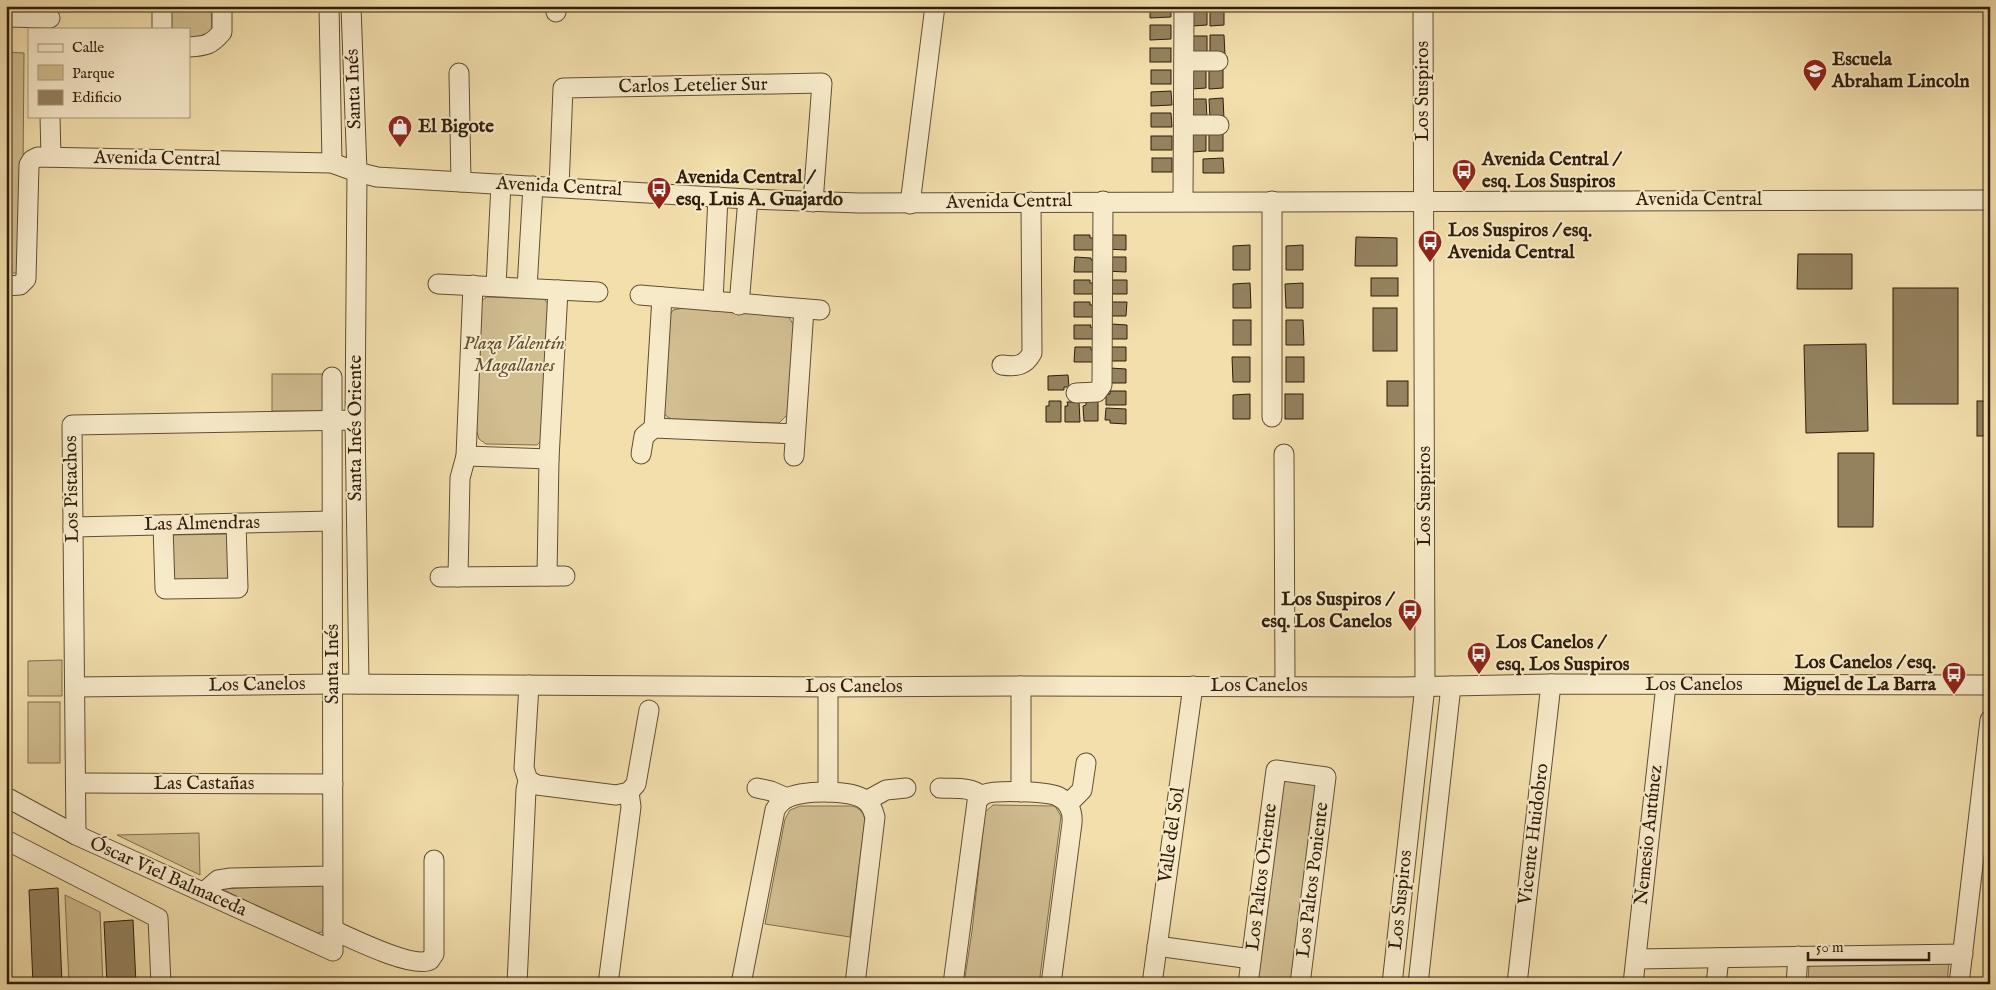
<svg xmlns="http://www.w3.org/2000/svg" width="1996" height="990" font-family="'IM FELL English',serif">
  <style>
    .green { fill: #d1be91; stroke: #806e4e }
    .building { fill: #94825f; stroke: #2f1d0b }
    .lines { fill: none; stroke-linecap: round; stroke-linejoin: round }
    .minor-casing { stroke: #604e33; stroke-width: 21 }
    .minor { stroke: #f7eac9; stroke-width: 19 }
    .labels { text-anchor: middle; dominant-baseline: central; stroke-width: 4; stroke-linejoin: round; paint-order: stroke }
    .poi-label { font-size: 19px; font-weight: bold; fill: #2f1d0b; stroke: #f7eac9; text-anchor: start }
    .street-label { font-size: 19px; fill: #2f1d0b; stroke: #f7eac9 }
    .park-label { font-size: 19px; font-style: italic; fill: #604d33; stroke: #f7eac9 }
  </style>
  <rect width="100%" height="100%" fill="#f2dfac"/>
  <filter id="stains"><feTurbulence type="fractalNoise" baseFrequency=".004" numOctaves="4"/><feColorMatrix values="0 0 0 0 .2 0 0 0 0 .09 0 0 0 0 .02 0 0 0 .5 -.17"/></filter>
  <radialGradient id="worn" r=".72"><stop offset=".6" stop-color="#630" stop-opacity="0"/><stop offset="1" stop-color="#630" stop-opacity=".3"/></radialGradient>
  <!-- green -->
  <g class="green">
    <path d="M165,6H211L212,31L189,41V29H169Z"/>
    <path d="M6,52L24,53L23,170L17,273H6Z"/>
    <path d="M487,297L544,299L551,307L544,438L537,445L486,444L479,439L476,428L479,302Z"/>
    <path d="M683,308L788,316L795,327L788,414L779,423L671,419L665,415L662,407L668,318L673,310Z"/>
    <rect x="272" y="374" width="51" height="37"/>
    <path d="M230,534V583L173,584L171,535Z"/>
    <path d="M62,660V696H28V661Z"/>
    <rect x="28" y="702" width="32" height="61"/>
    <path d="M1313,779L1319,793L1294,984H1254L1279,780Z"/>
    <path d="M993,805L1055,806L1061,816L1039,984H964L972,931L985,812Z"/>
    <path d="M800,806H852C860,808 864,813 865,821L850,937L765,924L785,819L790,810Z"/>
    <path d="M199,833L200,875L117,835Z"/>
    <path d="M327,884L328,930L315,934L222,889Z"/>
    <path d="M65,895L100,912L103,984H69Z"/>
    <path d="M1949,961L1947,984H1808L1809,962Z"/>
  </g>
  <!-- building -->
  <g class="building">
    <path d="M1150,6H1171V17L1150,18Z"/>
    <path d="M1193,6H1207V25L1193,26Z"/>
    <path d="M1210,6H1224V25L1210,26Z"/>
    <path d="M1150,25H1171V39L1150,40Z"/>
    <path d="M1210,35H1224L1225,56H1210Z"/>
    <rect x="1193" y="36" width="14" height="20"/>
    <rect x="1150" y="48" width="21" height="14"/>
    <path d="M1192,68H1206V88L1192,89Z"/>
    <path d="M1209,68H1223V88L1209,89Z"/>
    <rect x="1151" y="70" width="20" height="14"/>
    <path d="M1171,91L1172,105L1151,106V92Z"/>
    <path d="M1223,98L1224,119H1210L1209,99Z"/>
    <path d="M1192,99H1206L1207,119H1192Z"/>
    <path d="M1151,113H1171L1172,127H1151Z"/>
    <path d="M1192,131H1206V151L1192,152Z"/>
    <rect x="1209" y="131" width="14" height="20"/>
    <rect x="1151" y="136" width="21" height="14"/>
    <rect x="1152" y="158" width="20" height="14"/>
    <path d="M1223,158L1224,173H1203V159Z"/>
    <path d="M1074,235H1090V238H1095V250H1074Z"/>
    <path d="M1110,235H1126V250L1106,249Z"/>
    <path d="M1356,237L1397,238V266H1355Z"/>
    <path d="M1250,245V270H1233V246Z"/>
    <path d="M1303,245V270H1286V246Z"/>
    <path d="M1798,254H1852V289H1797Z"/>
    <path d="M1075,257L1091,258V260H1095V272H1074Z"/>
    <path d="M1110,257H1126V272L1105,271Z"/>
    <rect x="1371" y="278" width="27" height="18"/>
    <path d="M1074,280H1090V283H1095L1094,294H1074Z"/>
    <path d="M1111,280H1127V294H1106Z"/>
    <path d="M1250,283L1251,308H1233V284Z"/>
    <path d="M1303,283V308H1286L1285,284Z"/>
    <rect x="1893" y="288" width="65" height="116"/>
    <path d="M1074,302H1090V305H1095V317H1074Z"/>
    <path d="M1110,302H1127L1126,316H1106Z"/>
    <rect x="1373" y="308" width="24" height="43"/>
    <rect x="1233" y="320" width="18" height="25"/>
    <path d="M1286,320H1303L1304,345H1286Z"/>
    <path d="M1111,324L1127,325V339H1106Z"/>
    <path d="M1074,325H1091L1090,327L1095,328V339H1074Z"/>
    <path d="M1866,344L1868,431L1806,433L1804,345Z"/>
    <path d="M1075,347H1091V350H1095V362H1074Z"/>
    <path d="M1110,347H1126V361H1106Z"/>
    <path d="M1232,357H1250V382H1233Z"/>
    <rect x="1286" y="357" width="18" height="25"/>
    <path d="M1110,368L1126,369V383H1106Z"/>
    <path d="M1068,375L1069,387H1064V390H1048V376Z"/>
    <rect x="1387" y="381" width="21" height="25"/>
    <path d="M1110,391H1126V405H1106V394H1110Z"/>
    <path d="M1250,394V419H1233V395Z"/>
    <rect x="1285" y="394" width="18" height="25"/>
    <path d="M1049,401H1061V422H1046V406H1049Z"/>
    <path d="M1086,401H1098V421H1084L1083,406L1086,405Z"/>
    <rect x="1977" y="401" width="13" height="35"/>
    <path d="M1067,402H1079L1080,422H1065V406H1068Z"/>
    <path d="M1106,408L1126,409V424L1110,423V420H1105Z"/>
    <path d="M1838,453H1874L1873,527H1838Z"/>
    <path d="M58,888L62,984H33L29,890Z"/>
    <path d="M133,920L136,984H107L104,922Z"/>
  </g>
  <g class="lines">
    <defs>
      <g id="minor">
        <path d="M329,6L332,163"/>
        <path d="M351,6L357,172L355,420L359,684"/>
        <path d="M555,6L556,12"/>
        <path d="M6,17L50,18"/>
        <path d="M162,29V6"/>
        <path d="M189,47C206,46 211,45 222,32V6"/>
        <path d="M1184,61H1218"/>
        <path d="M459,73L461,182"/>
        <path d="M50,116L51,157"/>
        <path d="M1184,125H1219"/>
        <path d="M559,187L563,88L822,83L813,202"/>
        <path d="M1183,201L1184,6"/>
        <path d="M910,204L935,6"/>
        <path d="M438,284L598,292"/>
        <path d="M6,286L20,285L26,279L29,165L32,160L38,157L332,163L357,172L377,177L748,199L859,203L1990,200"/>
        <path d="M496,286L501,184"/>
        <path d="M527,288L533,186"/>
        <path d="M640,295L820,310"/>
        <path d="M713,301L718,197"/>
        <path d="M739,305L748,199"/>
        <path d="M1002,365C1016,367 1025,366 1032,353L1031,202"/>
        <path d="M1076,393L1097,392L1102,385L1103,201"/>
        <path d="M1272,417V201"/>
        <path d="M654,428L795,434"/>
        <path d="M654,428L662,297"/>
        <path d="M641,454L644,436L654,428"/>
        <path d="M1284,454L1285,686"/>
        <path d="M466,456L549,459"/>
        <path d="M794,456L804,309"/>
        <path d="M163,525L165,589L238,588L236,523"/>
        <path d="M73,527L332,521"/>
        <path d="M547,576L549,459L558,290"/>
        <path d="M440,577L565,576"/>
        <path d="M458,577L460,478L466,456L473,285"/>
        <path d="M529,685L524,768L528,780L537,785L616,795L629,792L636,784L649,710"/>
        <path d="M1021,686V792"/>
        <path d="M75,687L333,684L828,687L1021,686L1402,687L1551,684L1990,685"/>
        <path d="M828,687V792"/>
        <path d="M76,783L333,784"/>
        <path d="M757,788L771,791L787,798"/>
        <path d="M940,788C954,789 970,786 982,796"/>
        <path d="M6,797L76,835L333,951L332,377"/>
        <path d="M866,801L886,790L906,788"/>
        <path d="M1068,804L1082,790L1086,763"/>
        <path d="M76,835L72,425L355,420"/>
        <path d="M6,840L158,918L161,984"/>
        <path d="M204,892L218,880L231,878L332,876"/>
        <path d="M333,930C351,938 413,969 430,960L434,954V860"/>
        <path d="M1157,946L1251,959"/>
        <path d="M1636,959L1963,954"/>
        <path d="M517,984L526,790L528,780"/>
        <path d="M608,984L631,807L629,792"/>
        <path d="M741,984L775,810C778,805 780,802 785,799C801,790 851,789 865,800C871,804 873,810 875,817L855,984"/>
        <path d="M953,984L977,802C979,798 981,796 985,794C996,790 1050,791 1059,797C1069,802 1073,812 1072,823L1051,984"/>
        <path d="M1152,984L1193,686"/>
        <path d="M1248,984L1276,770L1326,777L1300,984"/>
        <path d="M1392,984L1425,686L1423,6"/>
        <path d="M1418,984L1451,686"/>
        <path d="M1517,984L1551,684"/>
        <path d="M1633,984L1666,685"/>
        <path d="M1716,984L1719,958"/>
        <path d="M1796,984L1798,956"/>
        <path d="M1959,984L1990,720"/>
      </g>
    </defs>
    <!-- minor casing -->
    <use href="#minor" class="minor-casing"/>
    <!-- minor -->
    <use href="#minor" class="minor"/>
  </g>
  <!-- icons -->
  <defs>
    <symbol id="school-pin" viewBox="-11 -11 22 30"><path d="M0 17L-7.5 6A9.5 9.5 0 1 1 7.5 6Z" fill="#8f2418" stroke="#f7eac9"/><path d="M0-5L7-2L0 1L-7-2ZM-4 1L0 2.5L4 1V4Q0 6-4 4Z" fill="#fff"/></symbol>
    <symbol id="shop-pin" viewBox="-11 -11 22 30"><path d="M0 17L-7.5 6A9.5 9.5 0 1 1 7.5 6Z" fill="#8f2418" stroke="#f7eac9"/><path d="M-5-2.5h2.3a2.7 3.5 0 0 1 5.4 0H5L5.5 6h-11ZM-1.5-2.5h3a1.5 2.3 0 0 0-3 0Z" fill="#fff"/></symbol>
    <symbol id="bus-pin" viewBox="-11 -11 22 30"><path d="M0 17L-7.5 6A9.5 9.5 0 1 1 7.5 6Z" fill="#8f2418" stroke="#f7eac9"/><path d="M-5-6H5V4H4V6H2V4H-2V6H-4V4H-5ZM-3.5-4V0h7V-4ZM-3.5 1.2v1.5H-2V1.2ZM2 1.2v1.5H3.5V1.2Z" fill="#fff"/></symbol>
  </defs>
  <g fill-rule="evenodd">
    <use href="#school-pin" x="1801" y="57" width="28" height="38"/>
    <use href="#shop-pin" x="386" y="113" width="28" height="38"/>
    <use href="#bus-pin" x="1450" y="157" width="28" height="38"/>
    <use href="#bus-pin" x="645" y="175" width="28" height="38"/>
    <use href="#bus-pin" x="1416" y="228" width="28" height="38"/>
    <use href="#bus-pin" x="1396" y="597" width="28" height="38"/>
    <use href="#bus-pin" x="1465" y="640" width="28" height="38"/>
    <use href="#bus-pin" x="1940" y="660" width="28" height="38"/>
  </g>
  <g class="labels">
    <!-- poi labels -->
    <g class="poi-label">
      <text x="1832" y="60">Escuela<tspan x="1832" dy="22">Abraham Lincoln</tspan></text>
      <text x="418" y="127">El Bigote</text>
      <text x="1482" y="160">Avenida Central /<tspan x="1482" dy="22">esq. Los Suspiros</tspan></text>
      <text x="676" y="178">Avenida Central /<tspan x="676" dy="22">esq. Luis A. Guajardo</tspan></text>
      <text x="1448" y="231">Los Suspiros / esq.<tspan x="1448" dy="22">Avenida Central</tspan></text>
      <text x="1392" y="600" text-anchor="end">Los Suspiros /<tspan x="1392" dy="22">esq. Los Canelos</tspan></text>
      <text x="1496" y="643">Los Canelos /<tspan x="1496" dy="22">esq. Los Suspiros</tspan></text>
      <text x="1936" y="663" text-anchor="end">Los Canelos / esq.<tspan x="1936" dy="22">Miguel de La Barra</tspan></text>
    </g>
    <!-- street labels -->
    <g class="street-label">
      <text transform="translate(693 86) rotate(-1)">Carlos Letelier Sur</text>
      <text transform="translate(354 89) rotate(-92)">Santa Inés</text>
      <text transform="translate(1423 91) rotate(-90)">Los Suspiros</text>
      <text transform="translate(157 159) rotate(1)">Avenida Central</text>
      <text transform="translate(559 187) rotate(3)">Avenida Central</text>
      <text x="1699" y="200">Avenida Central</text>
      <text transform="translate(1009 202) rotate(-1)">Avenida Central</text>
      <text transform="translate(356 428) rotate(-90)">Santa Inés Oriente</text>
      <text transform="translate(72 489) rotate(-91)">Los Pistachos</text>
      <text transform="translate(1425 496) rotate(-90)">Los Suspiros</text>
      <text transform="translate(202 524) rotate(-1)">Las Almendras</text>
      <text transform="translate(333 664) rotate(-90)">Santa Inés</text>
      <text transform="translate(257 685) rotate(-1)">Los Canelos</text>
      <text x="1694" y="685">Los Canelos</text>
      <text x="1259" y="686">Los Canelos</text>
      <text x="854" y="687">Los Canelos</text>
      <text x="204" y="784">Las Castañas</text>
      <text transform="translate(1534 834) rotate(-83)">Vicente Huidobro</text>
      <text transform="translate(1172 835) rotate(-82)">Valle del Sol</text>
      <text transform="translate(1649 835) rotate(-84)">Nemesio Antúnez</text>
      <text transform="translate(168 877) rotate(24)">Óscar Viel Balmaceda</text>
      <text transform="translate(1262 877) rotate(-83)">Los Paltos Oriente</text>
      <text transform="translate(1313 880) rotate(-83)">Los Paltos Poniente</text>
      <text transform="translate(1401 900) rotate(-84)">Los Suspiros</text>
    </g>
    <!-- park labels -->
    <g class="park-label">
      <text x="514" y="344">Plaza Valentín<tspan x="514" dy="22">Magallanes</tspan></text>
    </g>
  </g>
  <!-- margin -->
  <rect width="1996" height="990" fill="none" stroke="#f2dfac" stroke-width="25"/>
  <rect x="8" y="8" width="1981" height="975" fill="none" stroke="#2f1d0b" stroke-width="2.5"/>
  <rect x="12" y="12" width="1971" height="965" fill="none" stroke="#2f1d0b"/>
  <!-- legend -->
  <rect x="28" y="28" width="162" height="90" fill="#f7eac9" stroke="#a7987d"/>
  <rect x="38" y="44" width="25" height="8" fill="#f7eac9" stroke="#a7987d"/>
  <text x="72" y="52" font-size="15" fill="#2f1d0b">Calle</text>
  <rect x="38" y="65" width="25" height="15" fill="#d1be91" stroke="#a7987d"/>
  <text x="72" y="78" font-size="15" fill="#2f1d0b">Parque</text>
  <rect x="38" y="90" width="25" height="15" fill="#94825f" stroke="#a7987d"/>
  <text x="72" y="102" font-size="15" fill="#2f1d0b">Edificio</text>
  <!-- scale -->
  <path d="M1808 952v8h121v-8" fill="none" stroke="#2f1d0b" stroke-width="2.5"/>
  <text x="1816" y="952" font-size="15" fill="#2f1d0b" stroke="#f7eac9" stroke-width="4" paint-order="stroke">50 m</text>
  <rect width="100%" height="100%" filter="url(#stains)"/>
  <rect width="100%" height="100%" fill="url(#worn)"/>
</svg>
